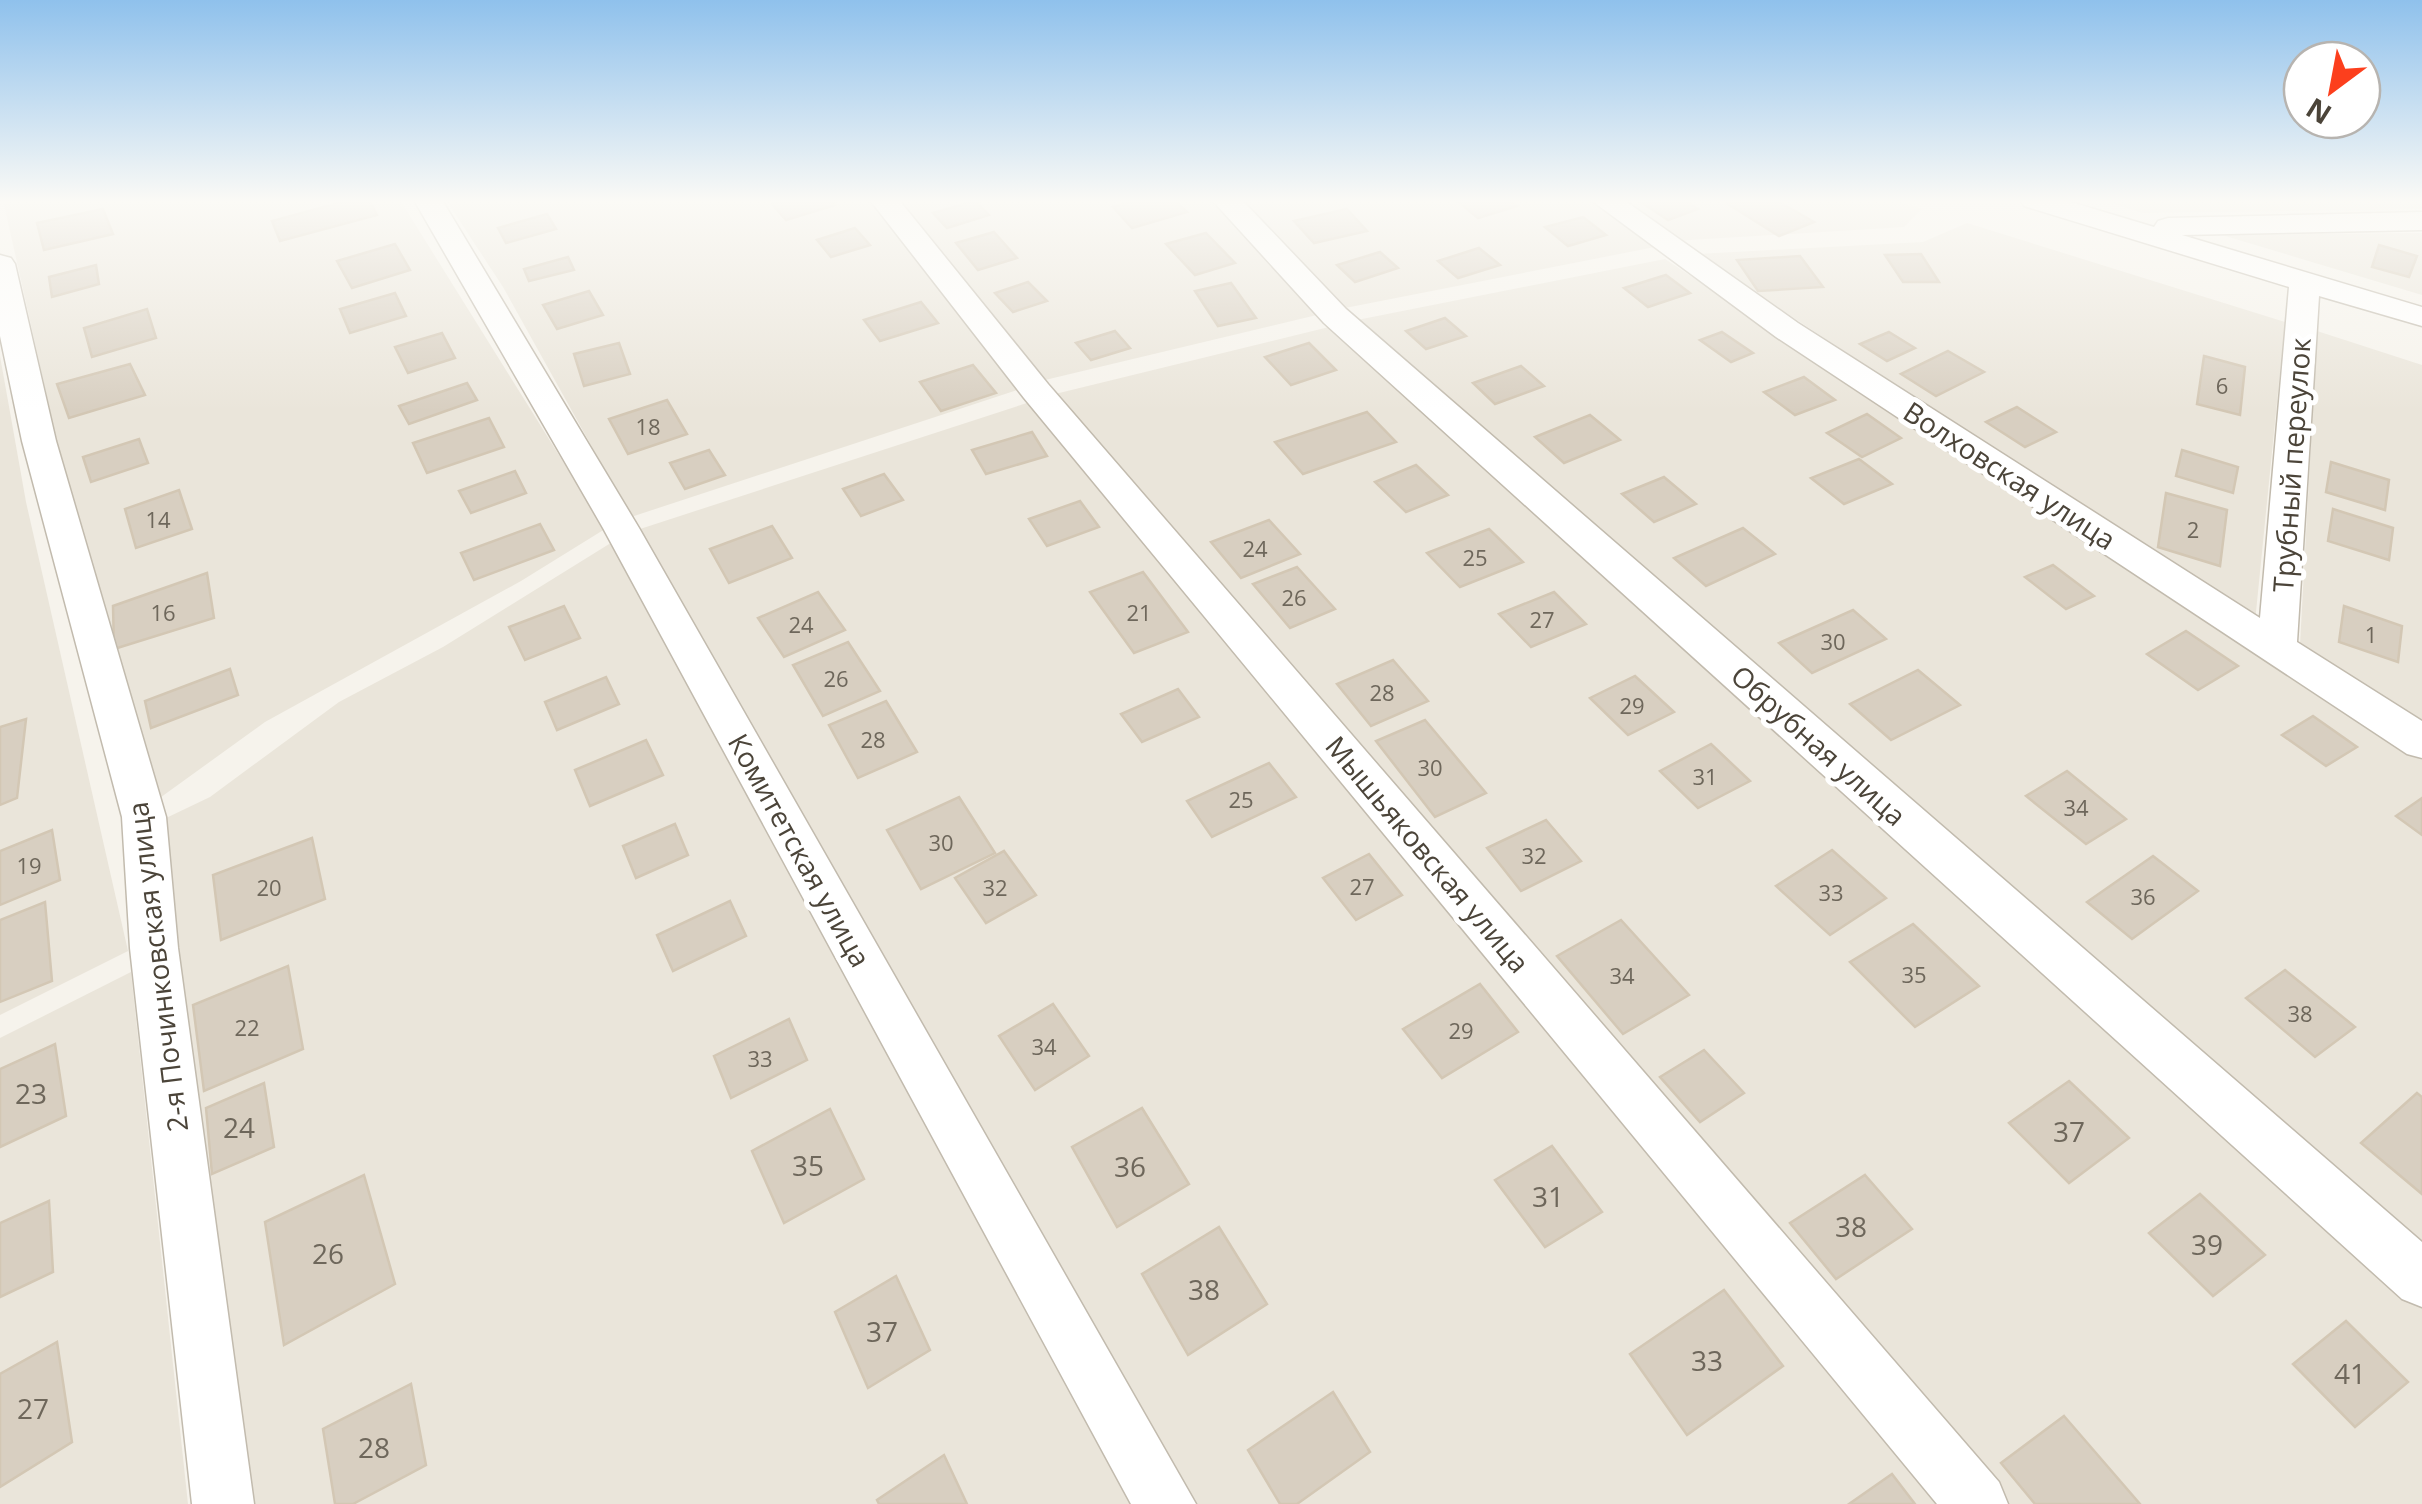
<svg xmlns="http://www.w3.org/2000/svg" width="2422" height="1504" font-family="'Open Sans',sans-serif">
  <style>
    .residential { fill: #eae5da }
    .building { fill: #d8cfc1; stroke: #d3c7b4; stroke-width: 2.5 }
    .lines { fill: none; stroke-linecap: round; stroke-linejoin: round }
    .minor-casing { stroke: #c2bbae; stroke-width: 3 }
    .minor { fill: #fff; fill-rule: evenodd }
    .labels { text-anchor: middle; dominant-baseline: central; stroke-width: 10; stroke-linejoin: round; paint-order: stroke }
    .number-label { font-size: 22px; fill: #6e675b }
    .street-label { font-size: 28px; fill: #4b4439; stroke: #fff }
    .near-number-label { font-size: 28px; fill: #6e675b }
  </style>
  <rect width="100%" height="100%" fill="#f6f3ec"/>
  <!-- residential -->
  <g class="residential">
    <path d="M3,200H400L605,529L521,581L265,722L157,800L56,437Z"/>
    <path d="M446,200H870L1020,389L631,517L503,287Z"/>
    <path d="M898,200H1213L1321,314L1045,380Z"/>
    <path d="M1244,200H1594L1655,247L1345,308Z"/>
    <path d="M1619,200H1895L1922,209L1904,227L1673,241Z"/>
    <path d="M2101,200H2422V209L2143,213Z"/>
    <path d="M1967,223L2285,322L2255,622L1697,254L1923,242Z"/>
    <path d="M2422,233V295L2222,235Z"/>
    <path d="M1665,259L2422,760V1254L1357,320Z"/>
    <path d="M1329,327L2422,1302V1504H1999L1055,394Z"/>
    <path d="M2317,331L2422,365V722L2300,645Z"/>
    <path d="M0,356L26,502L128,951L0,1015Z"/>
    <path d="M1030,402L1945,1504H1191L637,530Z"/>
    <path d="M614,541L1140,1504H242L174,1013L164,819L210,797L339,702L443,647Z"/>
    <path d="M131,972L188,1504H0V1038Z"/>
  </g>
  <!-- building -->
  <g class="building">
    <path d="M349,200H369L377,215L280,241L272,221Z"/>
    <path d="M785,200H831L835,205L786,220L772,204Z"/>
    <path d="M1137,200H1174L1187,212L1132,228L1113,207Z"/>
    <path d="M1456,200H1509L1517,206L1478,218Z"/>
    <path d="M1638,200H1684L1698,209L1668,220Z"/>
    <path d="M1739,200H1776L1814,222L1779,236L1728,204Z"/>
    <path d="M975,201L989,215L947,228L933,213Z"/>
    <path d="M103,209L113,234L44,250L37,223Z"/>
    <path d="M1347,209L1367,231L1314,243L1294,221Z"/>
    <path d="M547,214L556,229L506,243L498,228Z"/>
    <path d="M1583,217L1606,235L1568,246L1545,227Z"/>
    <path d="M855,228L870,245L831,257L817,240Z"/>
    <path d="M994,232L1017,258L978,270L956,243Z"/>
    <path d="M1206,233L1235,263L1195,275L1166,244Z"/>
    <path d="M395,244L410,270L352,288L337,261Z"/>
    <path d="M2379,245L2417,256L2409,277L2372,267Z"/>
    <path d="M1479,248L1500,265L1458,278L1438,261Z"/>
    <path d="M1380,252L1398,268L1355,282L1337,265Z"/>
    <path d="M1921,254L1939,282H1903L1885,255Z"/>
    <path d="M1800,256L1823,287L1758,291L1737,260Z"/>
    <path d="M568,257L574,270L529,281L524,269Z"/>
    <path d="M96,265L99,284L52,297L49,277Z"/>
    <path d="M1666,275L1690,293L1648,307L1624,288Z"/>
    <path d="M1028,282L1047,301L1013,312L995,293Z"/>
    <path d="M1231,283L1256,318L1218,326L1195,291Z"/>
    <path d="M589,291L603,315L557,329L543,305Z"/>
    <path d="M395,293L406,316L350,333L340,309Z"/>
    <path d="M921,302L938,323L880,341L864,320Z"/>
    <path d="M147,309L156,338L92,357L84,328Z"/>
    <path d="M1445,318L1466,336L1426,349L1406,331Z"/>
    <path d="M1115,331L1130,348L1091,360L1076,343Z"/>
    <path d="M1722,332L1753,353L1731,362L1700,340Z"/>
    <path d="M1889,332L1915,348L1887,361L1860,344Z"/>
    <path d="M442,333L455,358L408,373L395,347Z"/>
    <path d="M619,343L630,374L584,386L574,354Z"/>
    <path d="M1309,343L1336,370L1291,385L1265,357Z"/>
    <path d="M1948,351L1984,372L1936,396L1901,374Z"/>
    <path d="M2204,356L2245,367L2240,415L2197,404Z"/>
    <path d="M130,364L145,395L69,418L57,384Z"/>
    <path d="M973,365L996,393L941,411L920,382Z"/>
    <path d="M1521,366L1544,386L1495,404L1473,383Z"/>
    <path d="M1804,377L1835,400L1795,415L1764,392Z"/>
    <path d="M467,383L477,400L409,424L399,406Z"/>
    <path d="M667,400L687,434L628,454L609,419Z"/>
    <path d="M2017,407L2056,432L2025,447L1986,422Z"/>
    <path d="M1367,412L1396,442L1303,474L1275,442Z"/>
    <path d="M1867,414L1901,438L1862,457L1827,433Z"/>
    <path d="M1590,415L1620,440L1564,463L1535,437Z"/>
    <path d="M489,418L504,447L427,473L413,443Z"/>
    <path d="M1032,432L1047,456L986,474L972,450Z"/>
    <path d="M139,439L148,463L91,482L83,457Z"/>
    <path d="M709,450L725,475L685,489L670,463Z"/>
    <path d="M2182,450L2238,467L2233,493L2176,476Z"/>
    <path d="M1859,459L1892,484L1844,504L1811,478Z"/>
    <path d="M2331,462L2389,480L2385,510L2326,492Z"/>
    <path d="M1416,465L1448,495L1406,512L1375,482Z"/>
    <path d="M515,471L526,493L471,513L459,491Z"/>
    <path d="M884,474L903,500L861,516L843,489Z"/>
    <path d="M1664,477L1696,504L1654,522L1622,494Z"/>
    <path d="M179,490L192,529L136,548L125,509Z"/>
    <path d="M2166,493L2227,510L2220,566L2158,547Z"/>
    <path d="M1080,501L1099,527L1047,546L1029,519Z"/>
    <path d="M2333,509L2393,528L2389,560L2328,541Z"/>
    <path d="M1269,520L1300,554L1241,578L1211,542Z"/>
    <path d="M540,524L554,550L474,580L461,553Z"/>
    <path d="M772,526L792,558L729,583L710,549Z"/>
    <path d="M1743,528L1775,554L1706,586L1674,558Z"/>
    <path d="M1489,529L1523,562L1460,587L1427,553Z"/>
    <path d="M2053,565L2094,596L2066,609L2025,577Z"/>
    <path d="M1297,567L1335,609L1290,628L1253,584Z"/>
    <path d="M1143,572L1188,632L1134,653L1090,592Z"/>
    <path d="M207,573L214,618L114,649L113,606Z"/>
    <path d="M818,592L845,630L784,657L758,618Z"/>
    <path d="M1554,592L1586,624L1531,647L1499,614Z"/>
    <path d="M564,606L580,638L525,660L509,627Z"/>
    <path d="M2344,606L2402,626L2398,662L2339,642Z"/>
    <path d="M1853,610L1886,639L1812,673L1779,643Z"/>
    <path d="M2186,631L2238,666L2198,690L2147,654Z"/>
    <path d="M848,642L880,691L823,716L793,665Z"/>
    <path d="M1393,660L1428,701L1371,726L1337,684Z"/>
    <path d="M230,669L238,695L151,728L145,701Z"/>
    <path d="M1918,670L1960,705L1891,740L1850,704Z"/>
    <path d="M1635,676L1674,712L1628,735L1590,698Z"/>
    <path d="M606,677L619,704L557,730L545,702Z"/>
    <path d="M1178,689L1199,717L1142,742L1121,714Z"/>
    <path d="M886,701L917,752L858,778L829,725Z"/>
    <path d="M2313,716L2357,747L2326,766L2282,735Z"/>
    <path d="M26,719L17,798L0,805V727Z"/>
    <path d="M1425,720L1486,793L1435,817L1376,741Z"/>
    <path d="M646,740L663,775L590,806L575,770Z"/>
    <path d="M1711,744L1750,781L1698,808L1660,771Z"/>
    <path d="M1269,763L1296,797L1212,837L1187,801Z"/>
    <path d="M2067,771L2126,819L2086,844L2026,796Z"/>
    <path d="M959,797L995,853L921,889L887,830Z"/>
    <path d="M2422,798V835L2396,816Z"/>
    <path d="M1546,820L1581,861L1521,891L1487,848Z"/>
    <path d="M675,824L688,855L636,878L623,846Z"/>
    <path d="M52,830L60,880L0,905V851Z"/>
    <path d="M312,838L325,899L221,940L213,875Z"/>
    <path d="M1832,850L1886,898L1830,935L1776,886Z"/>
    <path d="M1004,851L1036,895L986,923L955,878Z"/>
    <path d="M1369,854L1402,895L1356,920L1323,878Z"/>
    <path d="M2153,856L2198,891L2132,939L2087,902Z"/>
    <path d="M730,901L746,936L673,971L657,935Z"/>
    <path d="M45,902L52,981L0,1002V920Z"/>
    <path d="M1621,920L1689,995L1623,1034L1557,956Z"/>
    <path d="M1913,924L1979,986L1915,1027L1850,962Z"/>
    <path d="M288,966L303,1049L204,1091L193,1005Z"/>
    <path d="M2285,970L2355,1027L2315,1057L2246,998Z"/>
    <path d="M1480,984L1518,1032L1442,1078L1403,1029Z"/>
    <path d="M1053,1004L1089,1056L1035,1090L999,1036Z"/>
    <path d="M789,1019L807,1060L731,1098L714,1056Z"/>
    <path d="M55,1044L66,1116L0,1147V1069Z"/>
    <path d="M1704,1050L1744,1093L1700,1122L1660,1077Z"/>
    <path d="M2069,1081L2129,1138L2069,1183L2009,1123Z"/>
    <path d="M264,1083L274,1147L212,1174L206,1108Z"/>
    <path d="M2417,1093L2422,1097V1194L2361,1143Z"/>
    <path d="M1142,1108L1189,1184L1117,1227L1072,1147Z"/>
    <path d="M830,1109L864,1179L784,1223L752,1151Z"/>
    <path d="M1552,1146L1602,1212L1545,1247L1495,1180Z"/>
    <path d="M364,1175L395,1284L284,1345L265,1222Z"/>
    <path d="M1865,1175L1912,1229L1836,1279L1790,1223Z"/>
    <path d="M2200,1194L2265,1255L2213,1296L2149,1233Z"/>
    <path d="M49,1201L53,1272L0,1297V1223Z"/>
    <path d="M1219,1227L1267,1304L1188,1355L1142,1274Z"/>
    <path d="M896,1276L930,1350L868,1388L835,1312Z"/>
    <path d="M1724,1290L1783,1366L1687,1435L1630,1354Z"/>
    <path d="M2346,1321L2408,1382L2355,1427L2293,1364Z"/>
    <path d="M57,1342L72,1442L0,1487V1374Z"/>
    <path d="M411,1384L426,1465L353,1504H335L323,1429Z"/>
    <path d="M1333,1392L1370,1452L1297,1504H1280L1248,1450Z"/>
    <path d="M2064,1416L2140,1504H2035L2001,1463Z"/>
    <path d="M944,1455L967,1504H879L877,1500Z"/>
    <path d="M1892,1474L1915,1504H1849Z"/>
  </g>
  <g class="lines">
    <defs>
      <g id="minor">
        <path d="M414,200H442L639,528L1196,1504H1131L603,528Z"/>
        <path d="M870,200H899L1048,384L1999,1482L2008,1504H1937L1024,398Z"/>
        <path d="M1212,200H1242L1346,309L2422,1242V1307L2402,1299L1324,323Z"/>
        <path d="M1591,200H1624L1798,323L2260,618L2289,287L2024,206L2020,200H2064L2154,227L2158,221L2168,218L2422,212V230L2182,235L2422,307V326L2319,296L2297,642L2422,721V758L2407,754L1776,337Z"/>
        <path d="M0,255L11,258L15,264L56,441L166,817L178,948L254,1504H192L130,948L122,817L22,441L0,336Z"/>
      </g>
    </defs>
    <!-- minor casing -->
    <use href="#minor" class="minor-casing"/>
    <!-- minor -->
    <use href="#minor" class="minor"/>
  </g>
  <!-- sky -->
  <linearGradient id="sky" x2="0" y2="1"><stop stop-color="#8fc1ec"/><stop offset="0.49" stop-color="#fbfaf6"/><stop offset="1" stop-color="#fbfaf6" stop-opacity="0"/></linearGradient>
  <rect width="2422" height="411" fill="url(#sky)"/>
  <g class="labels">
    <!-- number labels -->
    <g class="number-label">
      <text x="2222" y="385">6</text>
      <text x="648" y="426">18</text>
      <text x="158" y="519">14</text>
      <text x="2193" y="529">2</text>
      <text x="1255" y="548">24</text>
      <text x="1475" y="557">25</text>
      <text x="1294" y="597">26</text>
      <text x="163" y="612">16</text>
      <text x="1139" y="612">21</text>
      <text x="1542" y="619">27</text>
      <text x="801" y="624">24</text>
      <text x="2371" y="634">1</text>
      <text x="1833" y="641">30</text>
      <text x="836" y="678">26</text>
      <text x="1382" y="692">28</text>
      <text x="1632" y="705">29</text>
      <text x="873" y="739">28</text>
      <text x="1430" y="767">30</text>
      <text x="1705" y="776">31</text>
      <text x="1241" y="799">25</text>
      <text x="2076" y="807">34</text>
      <text x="941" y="842">30</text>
      <text x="1534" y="855">32</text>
      <text x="29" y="865">19</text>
      <text x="1362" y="886">27</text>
      <text x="269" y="887">20</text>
      <text x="995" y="887">32</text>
      <text x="1831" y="892">33</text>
      <text x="2143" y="896">36</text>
      <text x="1914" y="974">35</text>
      <text x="1622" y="975">34</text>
      <text x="2300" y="1013">38</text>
      <text x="247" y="1027">22</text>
      <text x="1461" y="1030">29</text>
      <text x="1044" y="1046">34</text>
      <text x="760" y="1058">33</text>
    </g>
    <!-- street labels -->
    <g class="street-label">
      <text transform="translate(2291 465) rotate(-86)">Трубный переулок</text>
      <text transform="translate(2010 475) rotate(33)">Волховская улица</text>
      <text transform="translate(1819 745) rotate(42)">Обрубная улица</text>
      <text transform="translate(800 850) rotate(61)">Комитетская улица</text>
      <text transform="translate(1428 854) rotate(50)">Мышьяковская улица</text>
      <text transform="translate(157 967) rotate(-97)">2-я Починковская улица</text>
    </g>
    <!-- near-number labels -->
    <g class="near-number-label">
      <text x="31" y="1093">23</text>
      <text x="239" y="1127">24</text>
      <text x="2069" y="1131">37</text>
      <text x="808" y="1165">35</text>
      <text x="1130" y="1166">36</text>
      <text x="1548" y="1196">31</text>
      <text x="1851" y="1226">38</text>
      <text x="2207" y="1244">39</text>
      <text x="328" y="1253">26</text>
      <text x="1204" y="1289">38</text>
      <text x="882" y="1331">37</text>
      <text x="1707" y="1360">33</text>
      <text x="2350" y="1373">41</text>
      <text x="33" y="1408">27</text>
      <text x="374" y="1447">28</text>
    </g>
  </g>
  <!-- north arrow -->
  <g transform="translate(2332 90) rotate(212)"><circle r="48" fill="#ffffff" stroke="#b7b4b0" stroke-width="2.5"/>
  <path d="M0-8L18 38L0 25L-18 38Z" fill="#fc3f1d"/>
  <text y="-15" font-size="28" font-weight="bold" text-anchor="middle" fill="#4b4439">N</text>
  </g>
</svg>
